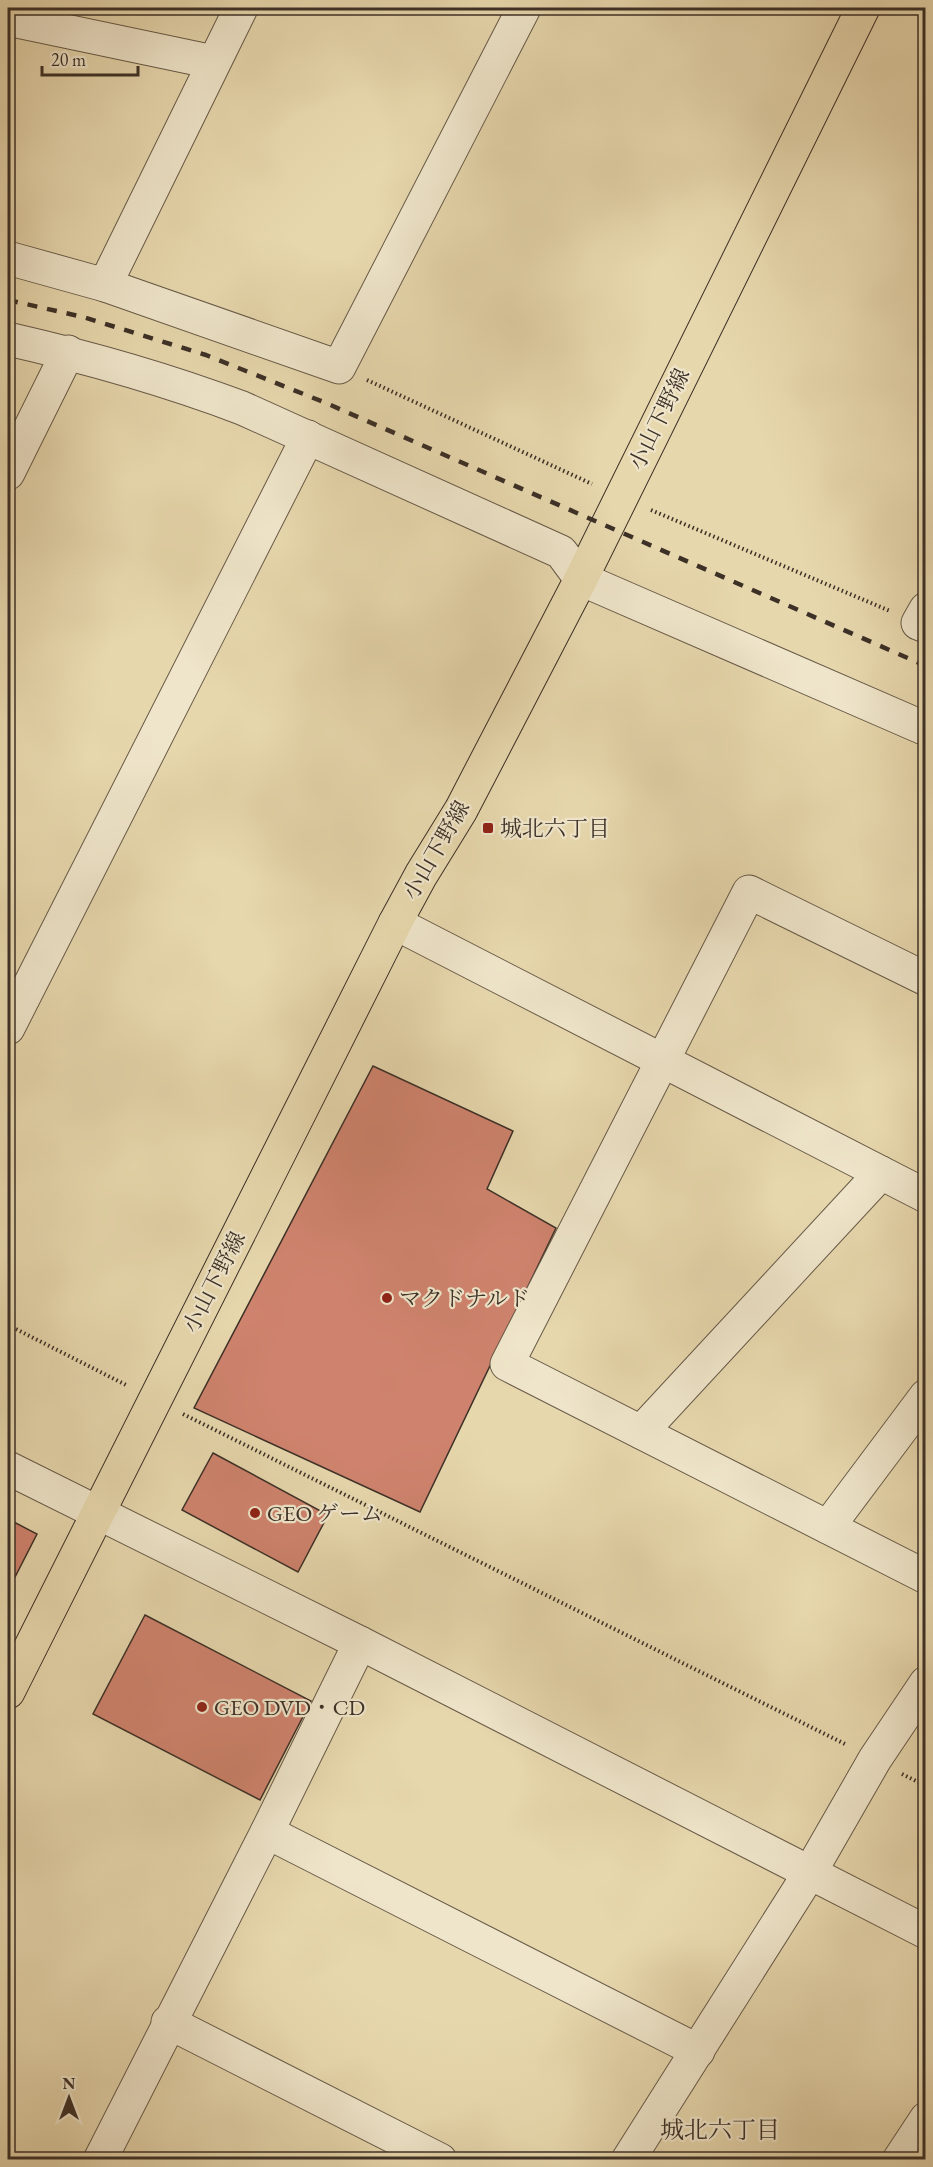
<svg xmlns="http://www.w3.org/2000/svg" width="933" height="2167" font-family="'EB Garamond','Noto Serif JP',serif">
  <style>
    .building { fill: #cf836e; stroke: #3c3027; stroke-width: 1.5 }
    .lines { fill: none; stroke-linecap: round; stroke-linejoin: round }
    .minor-casing { stroke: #675a48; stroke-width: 35 }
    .major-casing { stroke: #3c3027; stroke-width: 35 }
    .path { stroke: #3c3027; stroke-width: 4; stroke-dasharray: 1.5 3; stroke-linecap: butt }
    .minor { stroke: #efe5ca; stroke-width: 33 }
    .major { stroke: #e7d7ad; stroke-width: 33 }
    .rail { stroke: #3c3027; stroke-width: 4.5; stroke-dasharray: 10 10; stroke-linecap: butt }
    .poi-dot { fill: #8f2418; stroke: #efe5ca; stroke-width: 2 }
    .labels { text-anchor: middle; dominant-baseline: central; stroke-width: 4.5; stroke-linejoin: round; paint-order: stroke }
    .street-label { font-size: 22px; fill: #3c3027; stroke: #efe5ca }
    .poi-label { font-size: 22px; fill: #3c3027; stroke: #efe5ca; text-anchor: start }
    .neighbourhood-label { font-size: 24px; fill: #3c3027; stroke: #efe5ca }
  </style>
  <rect width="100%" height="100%" fill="#e7d7ad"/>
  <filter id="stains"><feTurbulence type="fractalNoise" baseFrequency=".00333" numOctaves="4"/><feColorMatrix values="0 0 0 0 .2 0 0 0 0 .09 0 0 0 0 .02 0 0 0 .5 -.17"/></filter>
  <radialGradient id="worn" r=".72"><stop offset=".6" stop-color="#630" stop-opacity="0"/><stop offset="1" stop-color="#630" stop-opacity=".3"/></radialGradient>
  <!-- building -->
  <g class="building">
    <path d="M373,1066L513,1131L487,1189L556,1228L420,1512L194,1408Z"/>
    <path d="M213,1453L328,1515L298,1572L182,1510Z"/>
    <path d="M8,1519L37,1534L15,1577L8,1574Z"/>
    <path d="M145,1615L311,1701L260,1800L93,1714Z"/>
  </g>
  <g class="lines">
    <defs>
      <g id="minor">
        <path d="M8,19L213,62"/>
        <path d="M8,258L105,285L339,367L524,8"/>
        <path d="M105,285L241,8"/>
        <path d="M8,339C87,357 165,379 242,408L561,552L581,579L926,729"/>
        <path d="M8,473L68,352"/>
        <path d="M926,609L918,623L926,626"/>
        <path d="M395,923L926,1196"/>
        <path d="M926,979L749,892L507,1364L926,1577"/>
        <path d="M8,1028L308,437"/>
        <path d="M641,1432L881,1173"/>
        <path d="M8,1468L360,1643L926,1932"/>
        <path d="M828,1527L926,1396"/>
        <path d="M267,1832L698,2051"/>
        <path d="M168,2022L440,2160"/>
        <path d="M100,2160L267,1832L360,1643"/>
        <path d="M628,2160L809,1874L875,1759L926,1683"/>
        <path d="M899,2160L926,2119"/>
      </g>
      <path id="major" d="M8,1692L395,923L421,875L461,810L581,579L863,8"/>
    </defs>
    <!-- minor casing -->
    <use href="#minor" class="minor-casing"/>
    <!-- major casing -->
    <use href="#major" class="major-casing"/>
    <!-- path -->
    <g class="path">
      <path d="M367,380L592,484"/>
      <path d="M651,510L890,611"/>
      <path d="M8,1325L126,1385"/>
      <path d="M183,1414L845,1744"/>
      <path d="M902,1774L926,1786"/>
    </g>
    <!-- minor -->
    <use href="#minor" class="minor"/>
    <!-- major -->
    <use href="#major" class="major"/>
    <!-- rail -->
    <path class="rail" d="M8,300L83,317L206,355L326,403L926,666"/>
  </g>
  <!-- markers -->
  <g class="poi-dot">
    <rect x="482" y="822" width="12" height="12" rx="3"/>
    <circle cx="387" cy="1298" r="6"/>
    <circle cx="255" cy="1513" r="6"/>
    <circle cx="202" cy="1707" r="6"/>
  </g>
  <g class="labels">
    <!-- street labels -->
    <g class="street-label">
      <text transform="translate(659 419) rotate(-64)">小山下野線</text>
      <text transform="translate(436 850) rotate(-60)">小山下野線</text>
      <text transform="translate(214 1282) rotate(-63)">小山下野線</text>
    </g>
    <!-- poi labels -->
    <g class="poi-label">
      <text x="500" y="828">城北六丁目</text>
      <text x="399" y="1298">マクドナルド</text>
      <text x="267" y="1513">GEO ゲーム</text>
      <text x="214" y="1707">GEO DVD・CD</text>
    </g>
    <!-- neighbourhood labels -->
    <g class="neighbourhood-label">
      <text x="720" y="2129">城北六丁目</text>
    </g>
  </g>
  <!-- margin -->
  <rect width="933" height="2167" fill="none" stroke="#e7d7ad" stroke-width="30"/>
  <rect x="9" y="9" width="915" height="2149" fill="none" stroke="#3c3027" stroke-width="3"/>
  <rect x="15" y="15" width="903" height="2137" fill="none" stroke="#3c3027" stroke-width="1.5"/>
  <!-- north arrow -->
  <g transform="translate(69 2098)" stroke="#efe5ca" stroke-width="4.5" paint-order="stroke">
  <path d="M0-4.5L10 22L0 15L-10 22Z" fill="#3c3027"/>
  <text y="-9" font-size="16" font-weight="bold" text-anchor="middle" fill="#3c3027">N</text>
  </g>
  <!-- scale -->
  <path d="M42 66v9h96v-9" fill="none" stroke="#3c3027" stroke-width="3"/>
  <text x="51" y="66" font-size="18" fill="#3c3027" stroke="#efe5ca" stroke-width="4.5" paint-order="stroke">20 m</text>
  <rect width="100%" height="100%" filter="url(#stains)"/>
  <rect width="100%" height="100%" fill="url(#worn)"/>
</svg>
